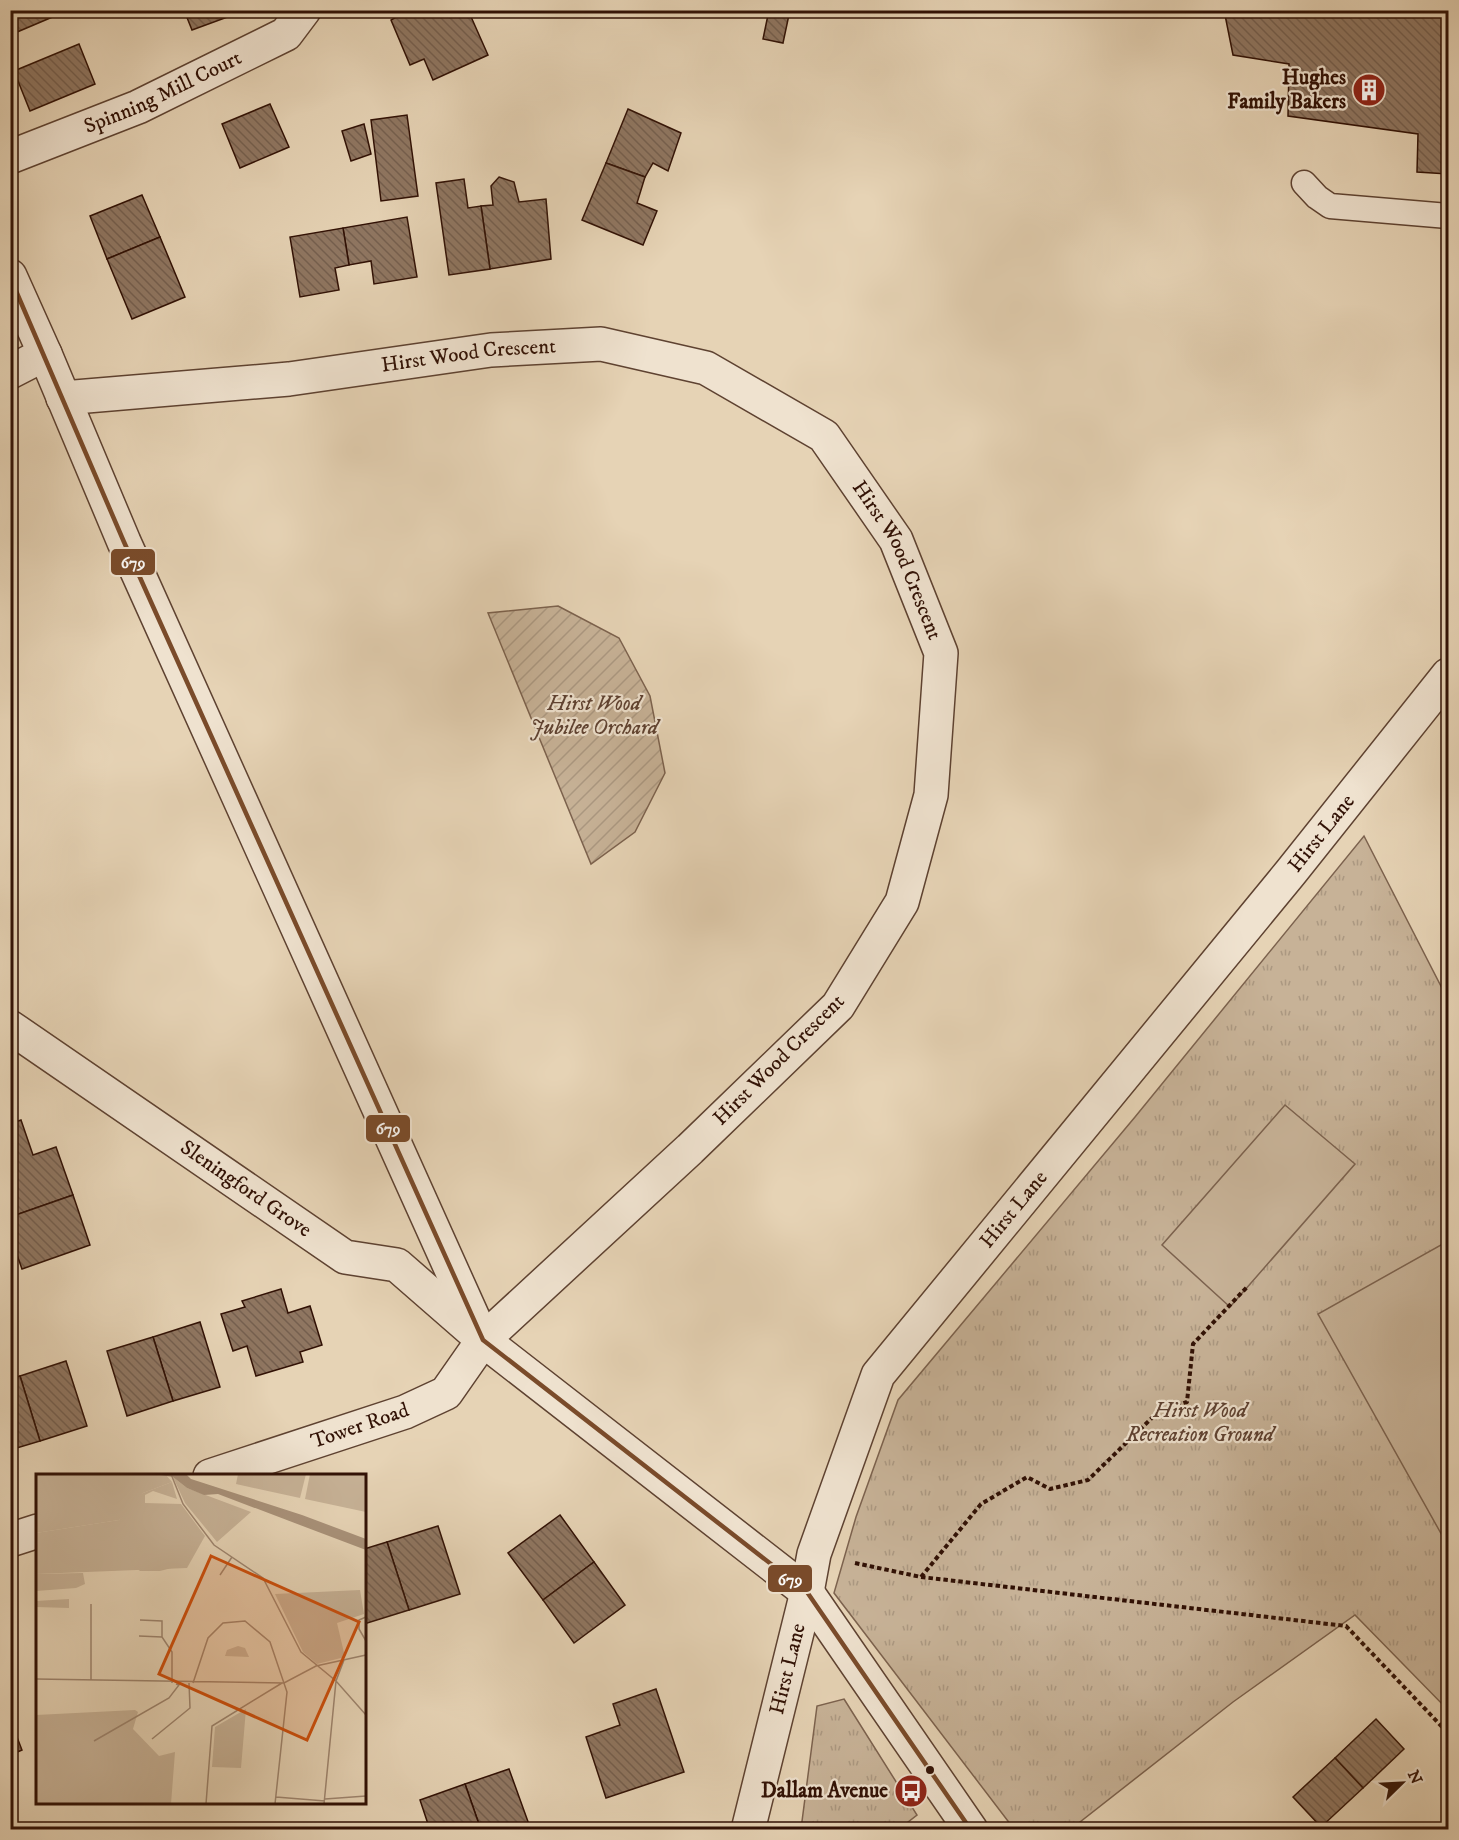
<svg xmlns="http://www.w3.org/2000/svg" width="1459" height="1840" font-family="'IM FELL DW Pica',serif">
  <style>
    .grass { fill: url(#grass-tufts); stroke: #7c624e; stroke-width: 1.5 }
    .garden { fill: url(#garden-furrows); stroke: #7c624e; stroke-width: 1.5 }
    .pitch { fill: #c7b297; stroke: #7c624e; stroke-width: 1.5 }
    .building { fill: url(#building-back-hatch); stroke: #311105; stroke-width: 1.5 }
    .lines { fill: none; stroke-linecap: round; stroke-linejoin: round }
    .lane-casing { stroke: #5e4231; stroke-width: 27 }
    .street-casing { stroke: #5e4231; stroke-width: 36 }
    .path { stroke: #311105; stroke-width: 4; stroke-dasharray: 4.5 3; stroke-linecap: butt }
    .lane { stroke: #efe2cf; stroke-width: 24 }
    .street { stroke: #efe2cf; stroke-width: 33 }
    .bus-1-casing { stroke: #efe2cf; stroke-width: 9 }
    .bus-1 { stroke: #7a4b2a; stroke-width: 4.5 }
    .bus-dot { fill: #311105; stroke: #efe2cf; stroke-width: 2 }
    .labels { text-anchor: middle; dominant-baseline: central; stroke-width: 4.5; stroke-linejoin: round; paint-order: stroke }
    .poi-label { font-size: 21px; font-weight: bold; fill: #311105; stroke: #efe2cf; text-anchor: end }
    .street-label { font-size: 21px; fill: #311105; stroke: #efe2cf }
    .park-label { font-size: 21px; font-style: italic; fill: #5e4131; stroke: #efe2cf }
    .inset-road { fill: none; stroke: #9e856f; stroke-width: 1.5 }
    .view { fill: #cd4e0b; fill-opacity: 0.15; stroke: #cd4e0b; stroke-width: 3 }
    .inset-edge { fill: none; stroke: #311105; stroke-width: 3 }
    .line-badge { stroke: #efe2cf; stroke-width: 2 }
    .badge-label { font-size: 16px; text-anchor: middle; font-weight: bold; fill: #fff }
  </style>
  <defs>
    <pattern id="grass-tufts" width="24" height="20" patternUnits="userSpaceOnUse" patternTransform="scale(1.5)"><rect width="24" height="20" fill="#c7b297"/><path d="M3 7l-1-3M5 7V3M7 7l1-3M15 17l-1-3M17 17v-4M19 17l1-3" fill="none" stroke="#ab9881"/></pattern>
    <pattern id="garden-furrows" width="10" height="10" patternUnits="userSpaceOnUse" patternTransform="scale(1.5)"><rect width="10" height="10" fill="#c7b297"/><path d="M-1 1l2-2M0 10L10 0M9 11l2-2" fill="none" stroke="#ab9881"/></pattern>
    <pattern id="building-back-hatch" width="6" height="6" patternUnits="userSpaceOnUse" patternTransform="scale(1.5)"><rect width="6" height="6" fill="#8f7661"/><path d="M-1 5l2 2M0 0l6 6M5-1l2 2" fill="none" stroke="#755f4e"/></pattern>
  </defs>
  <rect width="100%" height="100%" fill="#e6d3b5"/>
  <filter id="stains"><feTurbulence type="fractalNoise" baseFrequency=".00333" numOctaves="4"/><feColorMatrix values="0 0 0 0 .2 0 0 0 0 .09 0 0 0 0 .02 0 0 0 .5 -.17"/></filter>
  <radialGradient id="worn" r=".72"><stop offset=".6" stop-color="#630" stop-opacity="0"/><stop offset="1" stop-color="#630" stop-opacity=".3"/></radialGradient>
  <!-- grass -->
  <g class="grass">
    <path d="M1364,836L1448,1000V1710L1355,1615L1233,1702L1071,1829H1014L834,1593L856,1517L898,1400L1135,1117Z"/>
    <path d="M844,1699L917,1815L899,1829H801L817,1706Z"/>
  </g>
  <!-- garden -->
  <path class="garden" d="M558,606L619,638L650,696L665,773L635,832L591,864L488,613Z"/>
  <!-- pitch -->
  <g class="pitch">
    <path d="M1285,1105L1355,1164L1230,1307L1162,1245Z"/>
    <path d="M1448,1241V1546L1318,1314Z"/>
  </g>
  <!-- building -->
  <g class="building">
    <path d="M10,10H69L10,35Z"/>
    <path d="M184,10H243L244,11L192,30Z"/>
    <path d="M398,10H468L488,55L433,80L424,59L410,65L391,20L400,15Z"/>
    <path d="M769,10H790L783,43L763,39Z"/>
    <path d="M1224,10H1448V174L1417,172L1418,134L1288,116L1289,64L1233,55Z"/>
    <path d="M79,44L95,84L30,111L14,71Z"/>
    <path d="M270,104L289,147L240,168L222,124Z"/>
    <path d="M628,109L681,133L668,171L653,163L645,177L606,163Z"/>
    <path d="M407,115L418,196L381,201L371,120Z"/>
    <path d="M364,124L371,154L351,161L342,131Z"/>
    <path d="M606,163L645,177L637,203L657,211L643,245L582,220Z"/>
    <path d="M499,177L514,182L519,202L546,199L551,259L490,269L481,206L493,205L491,186Z"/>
    <path d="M464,179L468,208L481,206L490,269L449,275L436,183Z"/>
    <path d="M142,195L160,237L107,259L90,216Z"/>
    <path d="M407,217L417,277L374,284L371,261L349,265L343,228Z"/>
    <path d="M343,228L349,265L335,268L339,290L300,297L290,237Z"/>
    <path d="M160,237L185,297L132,319L107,259Z"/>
    <path d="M21,1120L33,1155L56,1147L73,1195L10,1217V1124Z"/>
    <path d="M73,1195L90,1245L22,1269L10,1235V1217Z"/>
    <path d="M281,1289L288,1313L310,1306L322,1345L300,1352L303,1362L256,1376L247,1346L233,1351L221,1314L245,1307L242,1301Z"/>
    <path d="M200,1322L220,1387L173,1401L153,1337Z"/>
    <path d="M153,1337L173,1401L127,1416L107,1351Z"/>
    <path d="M66,1361L87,1426L40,1441L20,1376Z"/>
    <path d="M20,1376L40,1441L10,1450V1379Z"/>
    <path d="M560,1515L594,1562L543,1600L508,1553Z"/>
    <path d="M438,1526L460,1594L409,1610L387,1542Z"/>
    <path d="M387,1542L409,1610L364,1624V1549Z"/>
    <path d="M594,1562L625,1605L574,1643L543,1600Z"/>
    <path d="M656,1689L684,1772L606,1798L586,1737L620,1725L613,1704Z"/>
    <path d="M10,1719L22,1750L10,1755Z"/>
    <path d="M1376,1719L1404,1749L1363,1788L1335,1758Z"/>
    <path d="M1335,1758L1363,1788L1321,1827L1293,1797Z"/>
    <path d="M509,1769L531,1830H481L465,1784Z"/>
    <path d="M465,1784L481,1830H430L420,1800Z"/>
  </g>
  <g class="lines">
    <defs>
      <path id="lane" d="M1304,183L1317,197L1330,206L1448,216"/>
      <g id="street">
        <path id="s1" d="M10,157L138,107L286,34L304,10"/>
        <path d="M10,276L45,354L124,542L483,1340L807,1592L971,1830"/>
        <path d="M10,372L45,354"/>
        <path id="s2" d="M63,398L289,379L491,350L601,344L706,368L824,436L896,540L941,653L931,795L902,902L838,1006L690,1149L483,1340L446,1393L405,1412L210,1476"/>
        <path id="s3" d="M10,1027L345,1257L397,1265L475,1333"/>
        <path d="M10,1540L38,1531"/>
        <path id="s4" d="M748,1830L807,1592L814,1554L878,1375L1291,872L1448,675"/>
      </g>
    </defs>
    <!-- lane casing -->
    <use href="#lane" class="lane-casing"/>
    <!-- street casing -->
    <use href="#street" class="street-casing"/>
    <!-- path -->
    <g class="path">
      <path d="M855,1563L921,1577L1346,1626L1448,1733"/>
      <path d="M921,1577L981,1504L1027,1477L1050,1489L1088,1480L1159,1411L1187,1402L1193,1344L1247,1287"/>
    </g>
    <!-- lane -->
    <use href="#lane" class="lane"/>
    <!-- street -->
    <use href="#street" class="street"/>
    <defs>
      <path id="bus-1" d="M10,277L124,542L483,1340L807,1592L971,1830"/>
    </defs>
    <!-- bus-1 casing -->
    <use href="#bus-1" class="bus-1-casing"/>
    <!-- bus-1 -->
    <use href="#bus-1" class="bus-1"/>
  </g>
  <!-- icons -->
  <defs>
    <symbol id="building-disc" viewBox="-11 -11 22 22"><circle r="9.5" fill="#8f2418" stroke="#efe2cf"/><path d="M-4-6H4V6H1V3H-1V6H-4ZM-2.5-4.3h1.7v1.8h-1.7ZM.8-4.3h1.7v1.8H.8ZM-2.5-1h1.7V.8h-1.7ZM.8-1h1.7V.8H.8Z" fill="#fff"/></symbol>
    <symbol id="bus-disc" viewBox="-11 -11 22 22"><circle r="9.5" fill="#8f2418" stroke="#efe2cf"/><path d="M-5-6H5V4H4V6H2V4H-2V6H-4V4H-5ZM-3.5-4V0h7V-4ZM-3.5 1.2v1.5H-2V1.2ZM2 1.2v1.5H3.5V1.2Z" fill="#fff"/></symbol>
  </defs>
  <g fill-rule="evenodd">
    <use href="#building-disc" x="1350" y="71" width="38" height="38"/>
    <use href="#bus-disc" x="892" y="1772" width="38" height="38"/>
  </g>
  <!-- markers -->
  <circle class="bus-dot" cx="930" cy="1770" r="5"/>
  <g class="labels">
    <!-- poi labels -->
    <g class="poi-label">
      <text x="1346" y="78">Hughes<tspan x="1346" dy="24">Family Bakers</tspan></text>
      <text x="888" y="1791">Dallam Avenue</text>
    </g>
    <!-- street labels -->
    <g class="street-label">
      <text stroke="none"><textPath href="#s1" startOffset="166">Spinning Mill Court</textPath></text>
      <text stroke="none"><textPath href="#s2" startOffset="408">Hirst Wood Crescent</textPath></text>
      <text stroke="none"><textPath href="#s2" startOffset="930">Hirst Wood Crescent</textPath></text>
      <text stroke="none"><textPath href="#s4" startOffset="1174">Hirst Lane</textPath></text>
      <text transform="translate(779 1060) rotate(-45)">Hirst Wood Crescent</text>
      <text stroke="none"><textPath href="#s3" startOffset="286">Sleningford Grove</textPath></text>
      <text stroke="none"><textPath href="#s4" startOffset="688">Hirst Lane</textPath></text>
      <text transform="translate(360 1426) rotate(-19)">Tower Road</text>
      <text stroke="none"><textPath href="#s4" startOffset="166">Hirst Lane</textPath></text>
    </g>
    <!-- park labels -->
    <g class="park-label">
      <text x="594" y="704">Hirst Wood<tspan x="594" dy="24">Jubilee Orchard</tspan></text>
      <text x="1200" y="1411">Hirst Wood<tspan x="1200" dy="24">Recreation Ground</tspan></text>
    </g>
  </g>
  <!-- overview -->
  <g transform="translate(36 1474)">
    <rect width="330" height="330" fill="#e6d3b5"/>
    <path d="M137,3L151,14L215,38L181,68L149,29ZM136,8L141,25L117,17L109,21V29L145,30L169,62L151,94L0,100V59L83,46L107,19ZM324,116L328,140L301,149L309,183L281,190L267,178L239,120Z" fill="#c7b297"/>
    <path d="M0,0L130,1L136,8L107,19L101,32L83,46L0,59ZM47,99L49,110L40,114L0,117V100ZM33,125V134L0,133V127ZM210,235L205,294L176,293L179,253ZM99,236L102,238L97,255L123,282L139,278L135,330H0V241Z" fill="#c7b297"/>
    <path d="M0,256L24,268L23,291L6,301L0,298Z" fill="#c7b297"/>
    <path d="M0,325H41V330H0Z" fill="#c7b297"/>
    <path d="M202,172L209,174L213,183L189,182L191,176Z" fill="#c7b297"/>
    <path d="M202,0H270L264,24L200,10ZM274,0H330V38L269,25ZM117,40H132L149,50L158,68L151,90L124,97H104L97,91L92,79L94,59L107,44ZM81,62L82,96L15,97V63ZM11,66L12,98H0V67ZM302,121L304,138L276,141L274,124Z" fill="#c7b297"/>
    <path d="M117,0H150L155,5L266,41L330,65V76L182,20L168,21L151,14L137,3Z" fill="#a89179"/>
    <path class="inset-road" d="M135,0L147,30L178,71L227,104L265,178L300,207L330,241M184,101L196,83M330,143L323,146V155L330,167M104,146L126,147V163L136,178V209M103,162L126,163M0,205L248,209L280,192L330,181M55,206V130M157,209L172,164L187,149L209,147L234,168L251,218L239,330M116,265L154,234L153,209M58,267L133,224L143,211L140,210M240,323L289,327M289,325L330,322M170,330L176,252L246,209M288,330L300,207L308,186"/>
    <path class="view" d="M175,82L323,148L271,266L123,200Z"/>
    <rect width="330" height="330" class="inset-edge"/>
  </g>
  <g class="line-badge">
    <rect x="110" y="548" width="46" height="28" rx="6" fill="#7a4b2a"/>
    <rect x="365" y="1114" width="46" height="29" rx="6" fill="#7a4b2a"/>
    <rect x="767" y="1564" width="46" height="29" rx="6" fill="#7a4b2a"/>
  </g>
  <g class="badge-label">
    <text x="133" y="568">679</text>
    <text x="388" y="1134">679</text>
    <text x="790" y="1585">679</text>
  </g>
  <!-- margin -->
  <rect width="1459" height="1840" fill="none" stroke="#e6d3b5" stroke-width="36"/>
  <rect x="12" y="12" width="1435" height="1816" fill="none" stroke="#311105" stroke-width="3"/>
  <rect x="18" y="18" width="1423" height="1804" fill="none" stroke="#311105" stroke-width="1.5"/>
  <!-- north arrow -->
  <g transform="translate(1402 1783) rotate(66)" stroke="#efe2cf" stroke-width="4.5" paint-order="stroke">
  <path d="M0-4.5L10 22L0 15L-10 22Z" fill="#311105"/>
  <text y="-9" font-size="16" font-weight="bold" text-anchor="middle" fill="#311105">N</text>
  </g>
  <rect width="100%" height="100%" filter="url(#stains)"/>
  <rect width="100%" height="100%" fill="url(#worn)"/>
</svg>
